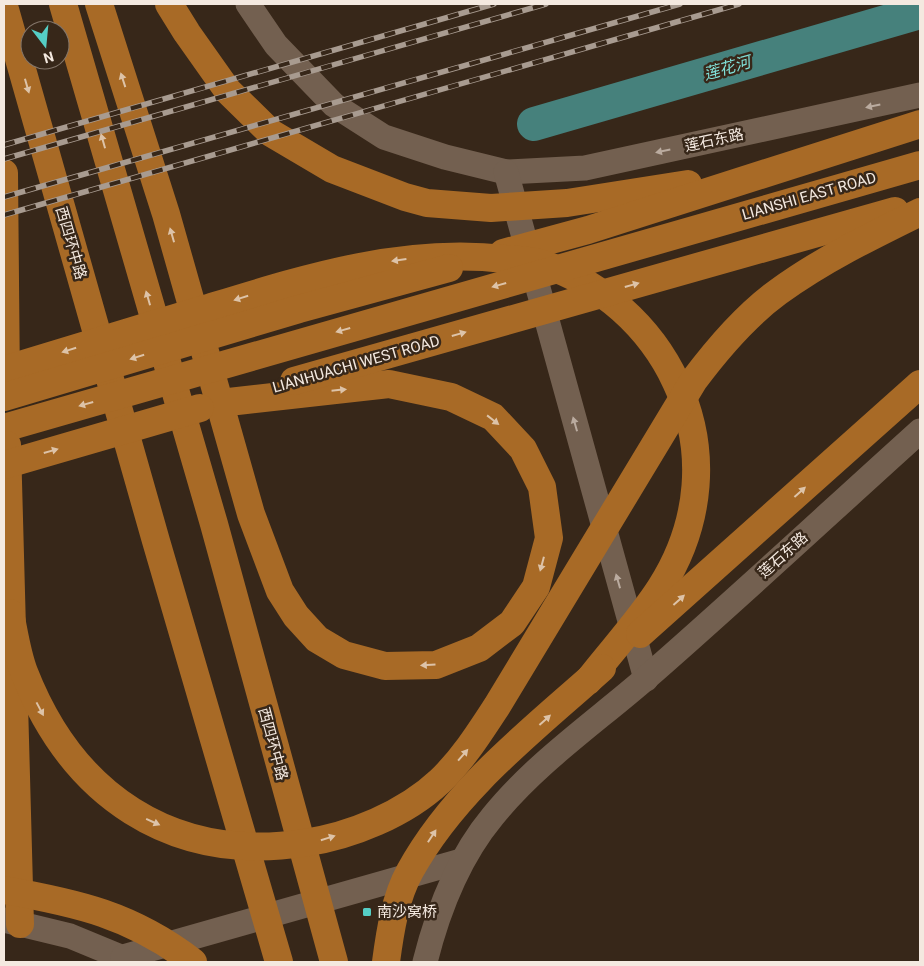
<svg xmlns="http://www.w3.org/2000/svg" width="924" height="966" font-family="Roboto,'Noto Sans SC',sans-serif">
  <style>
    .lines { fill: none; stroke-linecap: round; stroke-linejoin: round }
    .river { stroke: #46817c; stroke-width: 34 }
    .tertiary { stroke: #736050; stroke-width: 25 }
    .trunk { stroke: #a86a26; stroke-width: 28 }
    .rail-casing { stroke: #a89b90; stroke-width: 5.5 }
    .rail { stroke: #372719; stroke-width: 4; stroke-dasharray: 11; stroke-linecap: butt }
    .oneway { fill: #ddc3a8 }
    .oneway2 { fill: #baab9f }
    .poi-dot { fill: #55cec5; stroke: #372719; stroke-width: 2 }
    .labels { text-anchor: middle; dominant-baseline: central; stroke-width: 5; stroke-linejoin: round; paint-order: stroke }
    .street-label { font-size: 15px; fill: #f4e9e0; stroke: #372719 }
    .poi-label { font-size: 15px; fill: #f4e9e0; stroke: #372719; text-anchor: start }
    .water-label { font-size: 16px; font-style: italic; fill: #80e0d8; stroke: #372719 }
  </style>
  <rect width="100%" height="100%" fill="#372719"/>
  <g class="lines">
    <!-- river -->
    <path class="river" d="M534,124L920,12"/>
    <!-- tertiary -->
    <g class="tertiary">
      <path d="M248,4L276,45L334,105L384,137L445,157L506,172L585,168L920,95"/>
      <path d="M506,172L646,679"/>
      <path d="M4,920L70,936L133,962"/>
      <path d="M123,957L461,861"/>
      <path d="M425,962C438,910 458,858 493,816C535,764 594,723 645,679C738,598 828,514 920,431"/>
    </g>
    <!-- trunk -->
    <g class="trunk">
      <path d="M63,4L214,524L334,962"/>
      <path d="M99,4L166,214L251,514L280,591L296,616L317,639L344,655L385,666L436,665L479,648L512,623L536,587L549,538L542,487L523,449L493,417L451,397L389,384L220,403"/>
      <path d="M169,4L187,33L228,91L271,133L332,169L405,197L427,203L491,208L567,203L688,184"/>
      <path d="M4,6L156,541L279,962"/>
      <path d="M4,173L6,387"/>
      <path d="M503,253L588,230L920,124"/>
      <path d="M4,370C71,350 138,329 205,309C303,279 402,247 505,259C517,260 531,260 543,264C601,283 650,326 676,382C708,449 701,524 661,587C640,620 612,650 588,681"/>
      <path d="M294,381L895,211"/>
      <path d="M4,397L299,309L449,268"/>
      <path d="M4,428L920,165"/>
      <path d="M7,445L20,924"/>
      <path d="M4,465L200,408"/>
      <path d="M10,613C14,632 17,654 24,672C72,795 171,863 304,843C351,836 405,814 440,781C463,759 480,732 497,706L694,380C718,348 745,316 778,292C822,260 871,236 920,212"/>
      <path d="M640,634L920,384"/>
      <path d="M4,890C77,903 132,915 193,962"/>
      <path d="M386,962C390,932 395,898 410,871C455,789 534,729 602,668"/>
    </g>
    <defs>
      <g id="rail">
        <path d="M4,145L494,4"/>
        <path d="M4,159L546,4"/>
        <path d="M4,197L680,4"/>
        <path d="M4,215L739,4"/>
      </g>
    </defs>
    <!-- rail casing -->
    <use href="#rail" class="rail-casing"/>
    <!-- rail -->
    <use href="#rail" class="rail"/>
  </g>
  <!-- one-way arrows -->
  <defs><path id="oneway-solid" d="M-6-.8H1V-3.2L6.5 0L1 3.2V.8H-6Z" transform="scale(1.25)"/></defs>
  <g class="oneway">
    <use href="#oneway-solid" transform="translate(123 80) rotate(-108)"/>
    <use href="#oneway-solid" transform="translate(27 86) rotate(74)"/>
    <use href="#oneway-solid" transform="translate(103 141) rotate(-106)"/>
    <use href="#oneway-solid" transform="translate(172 235) rotate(-106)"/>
    <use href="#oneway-solid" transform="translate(399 260) rotate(172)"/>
    <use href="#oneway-solid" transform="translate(499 285) rotate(164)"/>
    <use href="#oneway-solid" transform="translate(632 285) rotate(-16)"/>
    <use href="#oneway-solid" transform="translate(148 298) rotate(-106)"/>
    <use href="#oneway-solid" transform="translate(241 298) rotate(163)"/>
    <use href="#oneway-solid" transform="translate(343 330) rotate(164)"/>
    <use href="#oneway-solid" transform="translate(459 334) rotate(-16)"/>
    <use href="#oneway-solid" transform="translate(69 350) rotate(163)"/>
    <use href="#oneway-solid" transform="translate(137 357) rotate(163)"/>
    <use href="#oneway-solid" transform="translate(339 390) rotate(-6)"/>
    <use href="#oneway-solid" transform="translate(86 404) rotate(164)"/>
    <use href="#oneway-solid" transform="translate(493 420) rotate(38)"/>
    <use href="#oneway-solid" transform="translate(51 451) rotate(-16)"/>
    <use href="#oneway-solid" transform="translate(800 492) rotate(-42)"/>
    <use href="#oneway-solid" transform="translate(542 564) rotate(105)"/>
    <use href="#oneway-solid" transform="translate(679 600) rotate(-42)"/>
    <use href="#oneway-solid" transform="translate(428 665) rotate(177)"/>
    <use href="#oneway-solid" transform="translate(40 709) rotate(62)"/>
    <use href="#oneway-solid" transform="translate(545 720) rotate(-42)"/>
    <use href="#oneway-solid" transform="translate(463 755) rotate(-49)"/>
    <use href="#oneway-solid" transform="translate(153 822) rotate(24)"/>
    <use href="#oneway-solid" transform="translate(432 836) rotate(-57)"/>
    <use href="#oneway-solid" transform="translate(328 838) rotate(-17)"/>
  </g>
  <g class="oneway2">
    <use href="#oneway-solid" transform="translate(873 106) rotate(168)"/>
    <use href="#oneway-solid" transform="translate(663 151) rotate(168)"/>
    <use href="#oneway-solid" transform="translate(575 424) rotate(-106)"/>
    <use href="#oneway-solid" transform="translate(618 581) rotate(-106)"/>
  </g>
  <!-- markers -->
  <rect class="poi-dot" x="362" y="907" width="10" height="10" rx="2.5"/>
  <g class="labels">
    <!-- street labels -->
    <g class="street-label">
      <text transform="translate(714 140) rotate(-12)">莲石东路</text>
      <text transform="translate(809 196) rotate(-16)">LIANSHI EAST ROAD</text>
      <text transform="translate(71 243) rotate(74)">西四环中路</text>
      <text transform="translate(356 364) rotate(-16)">LIANHUACHI WEST ROAD</text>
      <text transform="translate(783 555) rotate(-42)">莲石东路</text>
      <text transform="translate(273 744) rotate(75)">西四环中路</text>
    </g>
    <!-- poi labels -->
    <g class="poi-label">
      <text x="377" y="912">南沙窝桥</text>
    </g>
    <!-- water labels -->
    <g class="water-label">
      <text transform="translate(727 68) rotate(-16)">莲花河</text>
    </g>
  </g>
  <!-- border -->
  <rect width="924" height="966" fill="none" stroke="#f4e9e0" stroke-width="10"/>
  <!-- north arrow -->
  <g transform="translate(45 45) rotate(164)"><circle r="24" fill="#372719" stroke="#837569"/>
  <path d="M0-4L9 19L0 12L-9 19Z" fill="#55cec5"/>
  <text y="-8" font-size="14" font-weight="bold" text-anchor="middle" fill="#f4e9e0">N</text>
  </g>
</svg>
